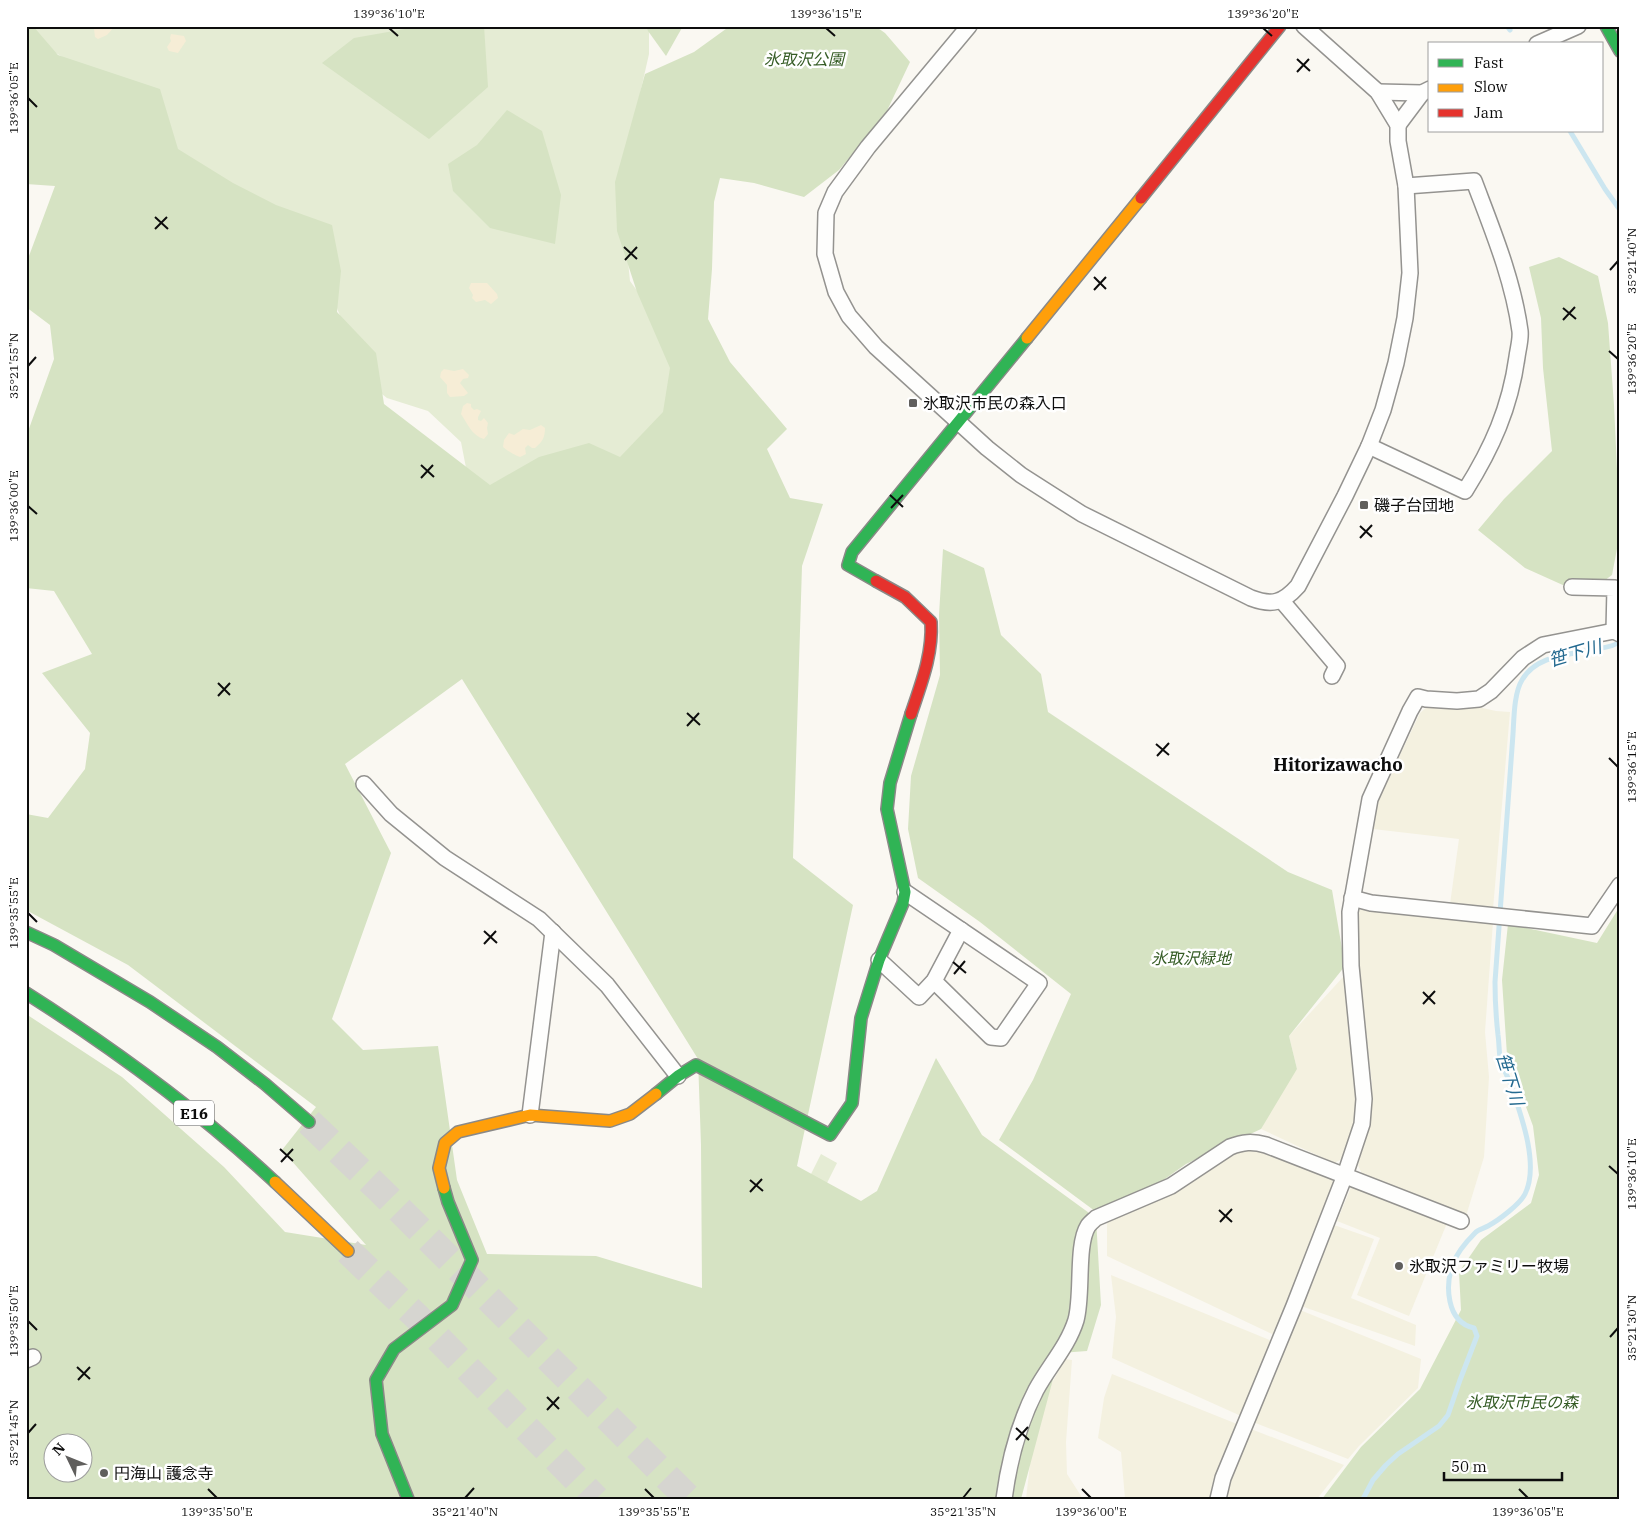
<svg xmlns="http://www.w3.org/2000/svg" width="1646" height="1525" font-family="'IBM Plex Serif','Noto Sans JP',serif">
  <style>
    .farmland { fill: #f4f1e0 }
    .green { fill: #e5ecd4 }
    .forest { fill: #d6e3c3; fill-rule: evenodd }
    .sand { fill: #f6edd6 }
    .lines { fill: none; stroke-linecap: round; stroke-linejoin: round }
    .stream { stroke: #cce6f0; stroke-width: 5 }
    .highway-tunnel { stroke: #d6d5d0; stroke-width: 28; stroke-dasharray: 28 14; stroke-linecap: butt }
    .street-casing { stroke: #949390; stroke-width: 18 }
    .fast-casing { stroke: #8a8987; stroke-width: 14 }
    .slow-casing { stroke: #8a8987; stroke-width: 14 }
    .jam-casing { stroke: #8a8987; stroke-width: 14 }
    .street { stroke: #fefefd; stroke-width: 15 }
    .fast { stroke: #30b455; stroke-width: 11 }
    .slow { stroke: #ff9f0a; stroke-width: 11 }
    .jam { stroke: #e5322d; stroke-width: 11 }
    .ticks { fill: none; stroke: #0d0d0d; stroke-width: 2 }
    .poi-dot { fill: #605f5d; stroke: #fff; stroke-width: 2 }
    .labels { text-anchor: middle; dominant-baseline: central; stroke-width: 5; stroke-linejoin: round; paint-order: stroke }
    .shield { fill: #fff; stroke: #565656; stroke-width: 1 }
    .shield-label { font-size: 15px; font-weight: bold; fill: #0d0d0d }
    .park-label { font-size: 16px; font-style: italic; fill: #355c25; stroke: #fff }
    .poi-label { font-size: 16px; fill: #0d0d0d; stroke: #fff; text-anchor: start }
    .water-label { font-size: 18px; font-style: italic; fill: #246a90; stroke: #fff }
    .neighbourhood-label { font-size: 18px; font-weight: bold; fill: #0d0d0d; stroke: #fff }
    .neatline { fill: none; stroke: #0d0d0d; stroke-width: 2 }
    .ticks-label { font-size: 12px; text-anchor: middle; fill: #0d0d0d }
  </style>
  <rect width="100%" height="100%" fill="#faf8f2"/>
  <!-- farmland -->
  <g class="farmland">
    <path d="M1427,707H1478L1496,711L1510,712L1493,909L1450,904L1459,839L1373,829L1378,801L1420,713Z"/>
    <path d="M1364,908L1493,922L1485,1032L1489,1077L1484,1157L1466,1216L1362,1174L1358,1165L1370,1125L1372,1084L1358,966L1357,912Z"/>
    <path d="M1344,976L1358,1099L1353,1130L1344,1158L1334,1163L1261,1129L1271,1102L1297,1069L1289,1036Z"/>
    <path d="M1260,1148L1329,1175L1335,1186L1274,1335L1107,1256V1220L1174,1193L1232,1152Z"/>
    <path d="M1352,1185L1447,1223L1409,1316L1357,1295L1380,1238L1337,1221Z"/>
    <path d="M1334,1225L1374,1239L1351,1298L1416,1325L1415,1346L1301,1306Z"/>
    <path d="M1111,1275L1272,1341L1241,1416L1112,1358L1116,1317Z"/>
    <path d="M1300,1310L1421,1359L1418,1388L1359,1446L1348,1459L1253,1422Z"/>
    <path d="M1065,1359L1072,1360L1066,1442L1067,1474L1083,1499H1026L1033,1438L1047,1392Z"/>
    <path d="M1112,1374L1237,1424L1221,1459L1212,1485L1210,1499H1125L1121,1452L1098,1438L1104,1398Z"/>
    <path d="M1251,1429L1344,1465L1317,1499H1226L1228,1486Z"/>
  </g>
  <!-- green -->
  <g class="green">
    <path d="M26,26H649V54L620,182L630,281L678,347L670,448L491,495L467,473L461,442L428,411L387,398L353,371L348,336L333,298L201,195L111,86L34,40Z"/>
    <path d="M821,1154L837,1163L820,1197L804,1188Z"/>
  </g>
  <!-- forest -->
  <g class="forest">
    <path d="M26,26H33L58,55L160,89L178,149L233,183L276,205L332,225L341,271L337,312L376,353L384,404L490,485L539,457L589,443L620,457L663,412L670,368L637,292L617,231L615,182L645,74L694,52L730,26H875L885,33L910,62L885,115L839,170L804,197L754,183L720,178L714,202L712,269L708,319L730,362L787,429L767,449L790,498L823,504L802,566L793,858L853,905L797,1166L861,1201L877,1191L936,1058L982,1135L1096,1218L1101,1305L1087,1351L1060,1353L1021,1499H26V1014L122,1077L224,1167L285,1232L366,1245L282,1150L316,1107L128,965L26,910V814L48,818L85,769L90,733L42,673L92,654L54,591L26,588V437L54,359L50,325L26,307V264L55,186L26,184ZM462,679L698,1059L701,1145L702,1288L596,1256L487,1254L457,1180L438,1046L363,1050L332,1019L391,853L345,764ZM52,1442H82V1472H52Z"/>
    <path d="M406,26H484L488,87L429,139L322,63L354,38L405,29Z"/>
    <path d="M646,26H683L666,56L648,31Z"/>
    <path d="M507,110L542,131L561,195L555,244L490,228L453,191L448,164L477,145Z"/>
    <path d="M1559,257L1598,276L1608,323L1614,405L1620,533L1612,575L1585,595L1525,568L1478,530L1504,499L1552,451L1543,368L1541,318L1529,267Z"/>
    <path d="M943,549L984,568L1001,635L1041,674L1048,712L1288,872L1332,890L1345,966L1289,1036L1297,1069L1261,1129L1186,1164L1107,1220L999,1140L1033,1080L1071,994L980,922L918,878L908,829L911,776L940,675L939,615Z"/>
    <path d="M1620,906V1499H1322L1361,1447L1420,1389L1461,1310L1459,1272L1481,1240L1531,1203L1539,1175L1533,1126L1507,1055L1502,980L1508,924L1597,943Z"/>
  </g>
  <!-- sand -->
  <g class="sand">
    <path d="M95,26H115L107,35L98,39L95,37L94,29Z"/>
    <path d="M171,34L184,36L186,41L178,53L169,51L167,47L171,41L170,38Z"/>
    <path d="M471,283H487L497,294L498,298L491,304L485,300L476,302L472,298L473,295L469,288Z"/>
    <path d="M444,369L454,371L463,369L469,375L468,378L463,379L460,383L468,393L464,396L450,397L447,393V385L440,377L441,372Z"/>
    <path d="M467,403L471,404V407L474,410L477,409L481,411L478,417V420L481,421L484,418L488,423L487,428L488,434L484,439C472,436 467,423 461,414L463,406Z"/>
    <path d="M541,425L545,428C545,438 542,442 535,448H532L528,445L525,448L526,454L520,457C516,456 506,450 503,447L504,440L509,433L514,435L523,429L530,430Z"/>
  </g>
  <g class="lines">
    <!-- stream -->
    <g class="stream">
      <path d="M1507,26L1510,30"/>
      <path d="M1570,131L1605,189L1620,210"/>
      <path d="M1363,1499L1373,1480L1386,1465L1398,1454L1439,1426L1448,1415L1460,1380L1477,1336L1474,1328C1446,1322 1445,1285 1453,1264C1457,1252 1466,1242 1475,1233C1478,1229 1483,1229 1488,1226C1499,1220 1520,1204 1525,1194C1540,1164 1520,1112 1510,1083C1507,1075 1502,1066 1500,1058C1499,1050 1499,1042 1498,1035C1496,1017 1495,999 1495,982L1513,734C1514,718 1514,693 1522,680C1536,655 1570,655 1595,649C1602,648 1615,647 1620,641"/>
    </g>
    <!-- highway-tunnel -->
    <g class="highway-tunnel">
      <path d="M309,1122L382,1192L689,1499"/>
      <path d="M348,1251L415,1315L596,1499"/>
    </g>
    <defs>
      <g id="street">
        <path d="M969,26L868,147L835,192L826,213L825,254L836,292L849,316L876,347L987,448L1021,475L1082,514L1251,598C1272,606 1283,603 1298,586L1345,496L1369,446L1383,410L1396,363L1405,318L1410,273L1406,186L1398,141V125L1378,92L1304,26"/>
        <path d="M1537,44L1578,26"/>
        <path d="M1378,92L1422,93L1430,89"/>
        <path d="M1398,125L1422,93"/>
        <path d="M1369,446L1465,491C1492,448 1510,408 1517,357C1518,349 1521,339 1520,331C1513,279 1492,229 1474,181L1406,186"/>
        <path d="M1572,587L1615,588L1614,631"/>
        <path d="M1282,601L1337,666L1332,676"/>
        <path d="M364,784L391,814L445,858L539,919L607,985L678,1076"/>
        <path d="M905,892L1039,983L1001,1038L991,1037L934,981"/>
        <path d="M1352,898L1371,903L1592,926L1620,885"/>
        <path d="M879,960L919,997L934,981L961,930"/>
        <path d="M530,1115L553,932"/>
        <path d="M26,1360L33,1357"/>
        <path d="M1004,1499C1009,1461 1019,1423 1036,1390C1049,1366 1068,1346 1076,1320C1083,1295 1076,1245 1088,1226C1090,1223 1094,1220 1096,1218L1171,1186L1230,1147C1243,1142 1252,1141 1266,1145L1461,1221"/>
        <path d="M1218,1499L1223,1478L1294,1306L1345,1175L1362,1124L1364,1099L1351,966L1350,912L1370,799L1410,711L1418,697L1426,699L1457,701L1479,699L1491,691L1523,658L1543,645L1614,631L1620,634"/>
      </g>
      <g id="fast">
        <path d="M1606,26L1620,51"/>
        <path d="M876,581L848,565L852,552L1027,338"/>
        <path d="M26,932L54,945L150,1002L217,1047L265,1084L309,1122"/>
        <path d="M26,993C114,1049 199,1111 275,1182"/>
        <path d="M656,1094L678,1076L696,1065L830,1135L852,1103L861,1018L879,960L903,903L905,892L887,809L890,783L911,714"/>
        <path d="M408,1499L382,1434L376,1380L394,1349L452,1305L472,1260L448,1202L444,1188"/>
      </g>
      <g id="slow">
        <path d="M1027,338L1141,198"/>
        <path d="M275,1182L348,1251"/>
        <path d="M444,1188L439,1168L445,1143L458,1132L530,1115L610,1121L630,1114L656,1094"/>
      </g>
      <g id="jam">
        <path d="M1141,198L1280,26"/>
        <path d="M876,581L905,597L931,622C933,654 921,684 911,714"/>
      </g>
    </defs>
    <!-- street casing -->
    <use href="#street" class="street-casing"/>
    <!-- fast casing -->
    <use href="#fast" class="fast-casing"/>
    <!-- slow casing -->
    <use href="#slow" class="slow-casing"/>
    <!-- jam casing -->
    <use href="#jam" class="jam-casing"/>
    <!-- street -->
    <use href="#street" class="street"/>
    <!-- fast -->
    <use href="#fast" class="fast"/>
    <!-- slow -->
    <use href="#slow" class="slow"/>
    <!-- jam -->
    <use href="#jam" class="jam"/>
  </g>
  <!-- ticks -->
  <path class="ticks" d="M389,28L398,36M826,28L835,36M1263,28L1272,36M1297,59L1310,71M1297,72L1309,59M28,98L37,107M155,217L168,229M155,229L167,217M624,247L637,259M625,260L637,247M1610,270L1618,261M1094,277L1106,289M1094,290L1106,277M1563,308L1576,319M1563,320L1575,307M1609,351L1618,359M28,366L36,357M421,465L434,477M421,478L433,465M890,495L903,507M28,506L37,514M891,508L903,495M1360,526L1372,537M1360,538L1372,525M218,683L230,695M218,696L230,683M687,713L700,725M687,726L699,713M1156,744L1169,755M1157,756L1169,743M1609,758L1618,767M28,913L37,922M484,931L497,943M484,944L496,931M953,962L966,973M954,974L965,961M1423,992L1435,1004M1423,1004L1435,991M280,1149L293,1161M281,1162L293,1149M1609,1166L1618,1174M750,1180L763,1191M750,1192L762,1179M1219,1210L1232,1222M1220,1222L1232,1209M28,1321L37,1330M1610,1337L1618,1328M77,1367L90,1379M78,1380L90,1367M547,1397L559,1409M547,1410L559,1397M1016,1428L1029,1440M28,1433L36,1424M1016,1440L1028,1427M208,1489L217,1498M645,1489L654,1498M1082,1489L1091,1498M1519,1489L1528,1498M465,1498L474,1488M963,1498L971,1488"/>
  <!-- markers -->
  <g class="poi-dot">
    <rect x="908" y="398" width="10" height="10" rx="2.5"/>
    <rect x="1359" y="500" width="10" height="10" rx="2.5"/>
    <circle cx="1399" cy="1266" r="5"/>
    <circle cx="104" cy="1473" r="5"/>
  </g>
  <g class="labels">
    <!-- shield labels -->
    <rect class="shield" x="174" y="1100.5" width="40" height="25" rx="4"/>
    <g class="shield-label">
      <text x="194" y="1113">E16</text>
    </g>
    <!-- park labels -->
    <g class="park-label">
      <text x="804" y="59">氷取沢公園</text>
      <text x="1191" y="958">氷取沢緑地</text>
      <text x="1522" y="1402">氷取沢市民の森</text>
    </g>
    <!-- poi labels -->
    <g class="poi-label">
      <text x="923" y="403">氷取沢市民の森入口</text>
      <text x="1374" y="505">磯子台団地</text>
      <text x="1409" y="1266">氷取沢ファミリー牧場</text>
      <text x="114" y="1473">円海山 護念寺</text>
    </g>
    <!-- water labels -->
    <g class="water-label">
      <text transform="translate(1575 653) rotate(-16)">笹下川</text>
      <text transform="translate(1510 1079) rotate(73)">笹下川</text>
    </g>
    <!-- neighbourhood labels -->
    <g class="neighbourhood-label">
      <text x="1338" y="764">Hitorizawacho</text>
    </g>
  </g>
  <!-- border -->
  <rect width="1646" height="1525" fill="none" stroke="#ffffff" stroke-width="55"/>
  <!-- legend -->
  <rect x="1428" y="42" width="175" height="90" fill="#ffffff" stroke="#9e9e9e"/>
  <rect x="1438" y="59" width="25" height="8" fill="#30b455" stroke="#9e9e9e"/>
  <text x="1474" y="68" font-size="15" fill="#0d0d0d">Fast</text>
  <rect x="1438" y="84" width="25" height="8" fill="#ff9f0a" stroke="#9e9e9e"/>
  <text x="1474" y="92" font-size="15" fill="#0d0d0d">Slow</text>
  <rect x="1438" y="109" width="25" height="8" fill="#e5322d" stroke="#9e9e9e"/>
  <text x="1474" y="118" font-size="15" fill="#0d0d0d">Jam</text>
  <!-- north arrow -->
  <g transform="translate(68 1458) rotate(313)"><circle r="24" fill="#ffffff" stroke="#9e9e9e"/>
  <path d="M0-4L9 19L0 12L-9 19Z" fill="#605f5d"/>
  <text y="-8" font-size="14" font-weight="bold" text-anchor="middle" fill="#0d0d0d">N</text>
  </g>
  <!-- scale -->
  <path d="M1444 1472v8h118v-8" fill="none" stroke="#0d0d0d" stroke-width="2.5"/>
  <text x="1451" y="1472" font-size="15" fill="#0d0d0d" stroke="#ffffff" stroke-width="4" paint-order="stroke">50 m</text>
  <rect x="28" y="28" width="1590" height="1470" class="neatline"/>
  <g class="ticks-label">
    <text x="389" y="18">139°36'10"E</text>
    <text x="826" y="18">139°36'15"E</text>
    <text x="1263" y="18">139°36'20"E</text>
    <text transform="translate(14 98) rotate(-90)" y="4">139°36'05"E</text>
    <text transform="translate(1632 261) rotate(-90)" y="4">35°21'40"N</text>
    <text transform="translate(1632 359) rotate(-90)" y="4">139°36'20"E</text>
    <text transform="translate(14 366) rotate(-90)" y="4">35°21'55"N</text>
    <text transform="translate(14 506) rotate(-90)" y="4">139°36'00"E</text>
    <text transform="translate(1632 767) rotate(-90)" y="4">139°36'15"E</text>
    <text transform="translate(14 913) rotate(-90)" y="4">139°35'55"E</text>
    <text transform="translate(1632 1174) rotate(-90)" y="4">139°36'10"E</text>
    <text transform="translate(14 1321) rotate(-90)" y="4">139°35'50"E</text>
    <text transform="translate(1632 1328) rotate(-90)" y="4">35°21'30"N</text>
    <text transform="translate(14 1433) rotate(-90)" y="4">35°21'45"N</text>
    <text x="217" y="1516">139°35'50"E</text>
    <text x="465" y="1516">35°21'40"N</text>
    <text x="654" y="1516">139°35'55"E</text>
    <text x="963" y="1516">35°21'35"N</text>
    <text x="1091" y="1516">139°36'00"E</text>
    <text x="1528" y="1516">139°36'05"E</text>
  </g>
</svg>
